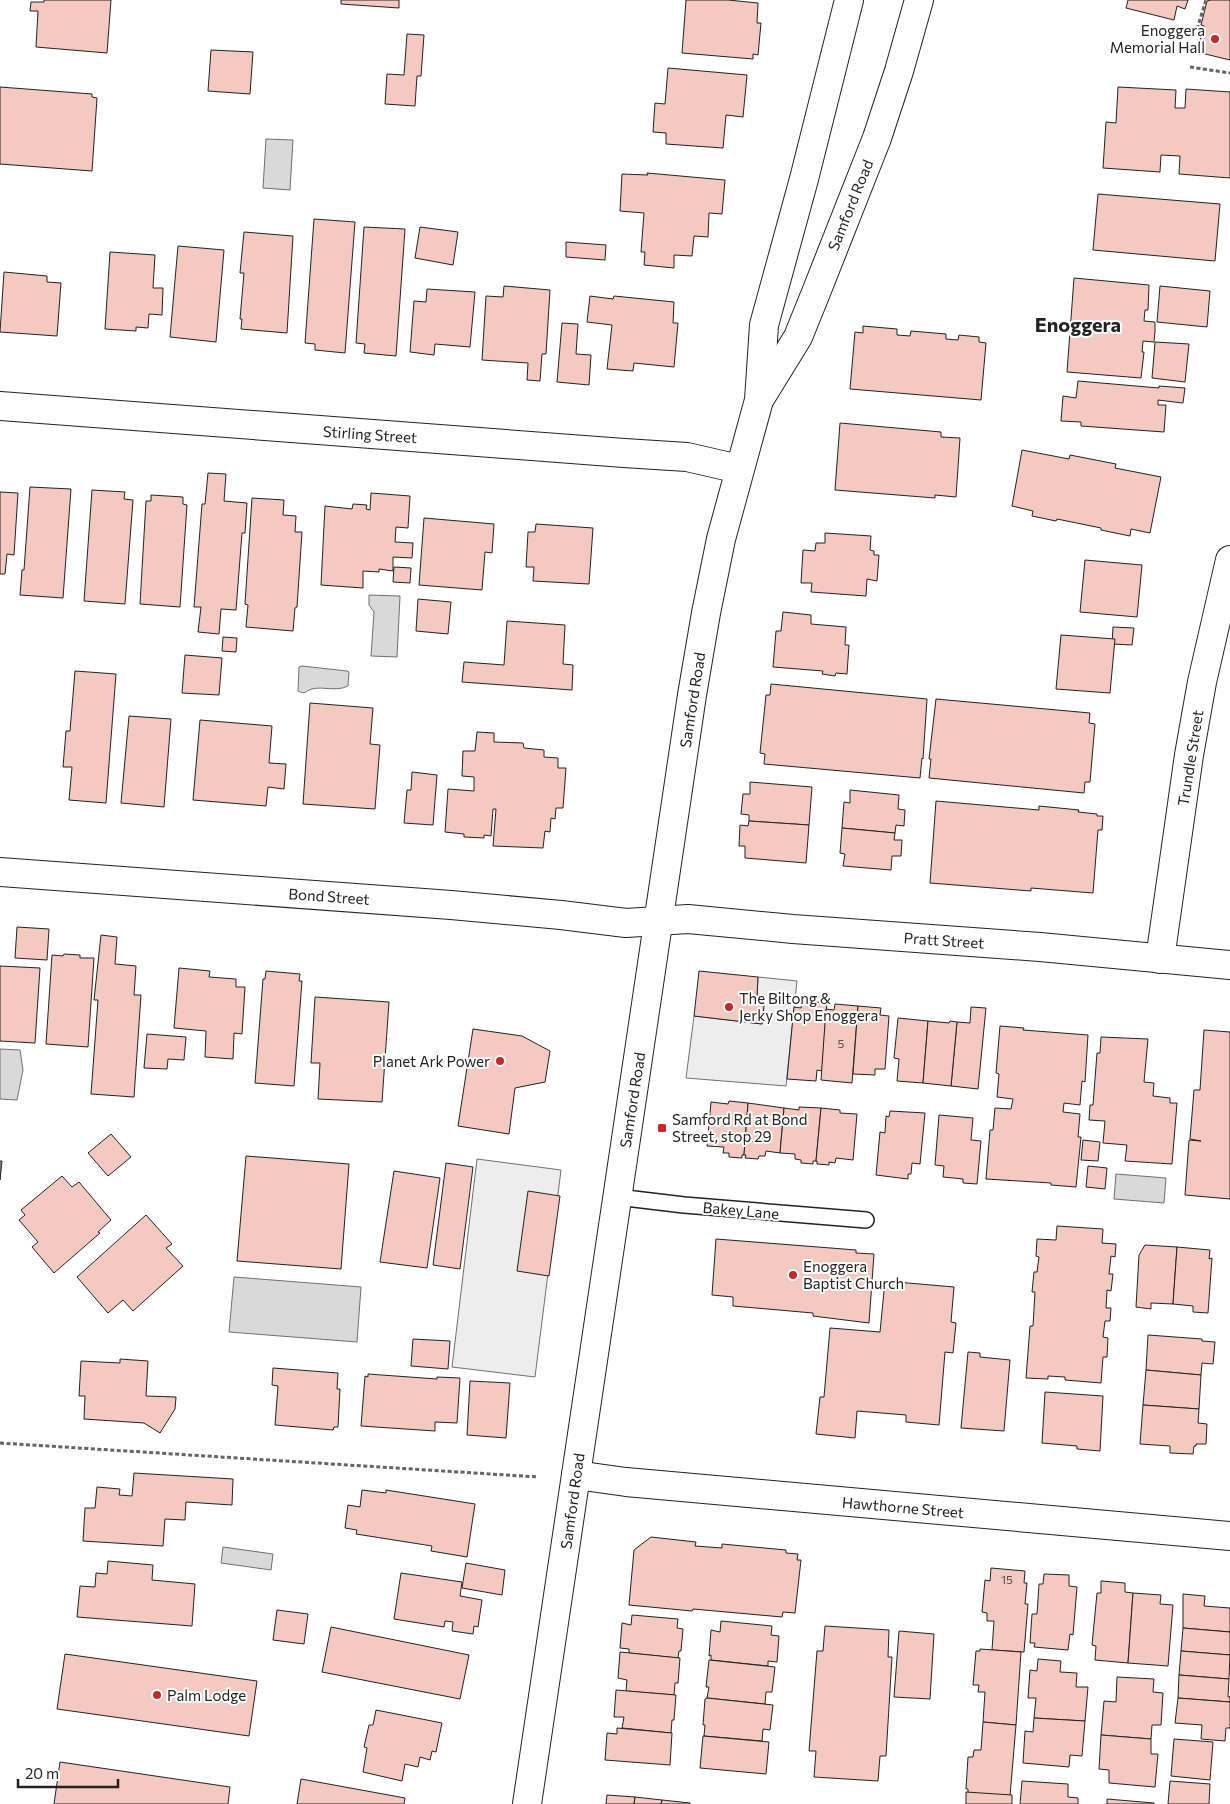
<svg xmlns="http://www.w3.org/2000/svg" width="1230" height="1804" font-family="Commissioner,sans-serif">
  <style>
    .parking { fill: #ededed; stroke: #6f6f6f }
    .water { fill: #d9d9d9; stroke: #6f6f6f }
    .building { fill: #f3c9c0; stroke: #222 }
    .lines { fill: none; stroke-linecap: round; stroke-linejoin: round }
    .lane-casing { stroke: #222; stroke-width: 18 }
    .street-casing { stroke: #222; stroke-width: 30 }
    .primary-casing { stroke: #222; stroke-width: 30 }
    .path { stroke: #646464; stroke-width: 3; stroke-dasharray: 4 2.5; stroke-linecap: butt }
    .lane { stroke: #fff; stroke-width: 15 }
    .street { stroke: #fff; stroke-width: 28 }
    .primary { stroke: #fff; stroke-width: 28 }
    .poi-dot { fill: #c62828; stroke: #fff; stroke-width: 2 }
    .labels { text-anchor: middle; dominant-baseline: central; stroke-width: 4; stroke-linejoin: round; paint-order: stroke }
    .number-label { font-size: 12px; fill: #564c4a }
    .poi-label { font-size: 15px; fill: #222; stroke: #fff; text-anchor: start }
    .street-label { font-size: 15px; fill: #222; stroke: #fff }
    .district-label { font-size: 20px; font-weight: bold; fill: #222; stroke: #fff }
  </style>
  <rect width="100%" height="100%" fill="#fff"/>
  <!-- parking -->
  <g class="parking">
    <path d="M758,977L797,981L786,1086L686,1078L694,1016L762,1024L764,997L757,996Z"/>
    <path d="M477,1159L561,1170L535,1377L452,1367Z"/>
  </g>
  <!-- water -->
  <g class="water">
    <path d="M266,139L293,140L290,190L263,188Z"/>
    <path d="M369,595L400,596L397,657L371,656L374,612L369,605Z"/>
    <path d="M302,666L347,671L349,672L348,686C336,692 322,686 312,689C305,691 306,695 298,691L299,667Z"/>
    <path d="M0,1049L20,1050L23,1070L17,1100L0,1099Z"/>
    <path d="M1116,1174L1166,1178L1164,1203L1114,1199Z"/>
    <path d="M234,1277L361,1287L357,1342L229,1332Z"/>
    <path d="M223,1547L273,1554L271,1570L221,1563Z"/>
  </g>
  <!-- building -->
  <g class="building">
    <path d="M44,0H111L107,53L36,47L38,11H30L31,2H44Z"/>
    <path d="M341,0H399V8L341,4Z"/>
    <path d="M686,0H728L758,3L757,23H761L758,55L753,54V59L682,53Z"/>
    <path d="M1128,0H1188L1185,9L1177,6L1174,20L1126,8Z"/>
    <path d="M1211,0H1230V60L1197,52L1204,26L1201,25L1207,1Z"/>
    <path d="M407,34L424,35L421,76H417L415,106L385,104L387,74L404,75Z"/>
    <path d="M211,50L253,52L250,94L208,91Z"/>
    <path d="M668,68L747,75L743,117L726,115L723,148L666,144V133L653,132L655,103L665,104Z"/>
    <path d="M0,87L92,94V97L97,98L92,171L0,164Z"/>
    <path d="M1118,87L1176,90L1175,108H1185L1186,89L1230,92V178L1179,174L1180,156L1161,155L1160,172L1103,168L1106,122L1116,123Z"/>
    <path d="M647,173L725,180L722,214L709,213L708,237L694,236L692,256L674,255V268L644,265L645,252H641L644,213L620,211L622,174L648,175Z"/>
    <path d="M1098,194L1220,204L1215,261L1093,250Z"/>
    <path d="M314,219L355,222L345,353L315,350V344L305,343Z"/>
    <path d="M364,227L405,229L396,356L364,353L365,344L356,343Z"/>
    <path d="M420,227L458,232L453,265L415,258Z"/>
    <path d="M244,232L293,236L287,333L241,329L242,319H240L244,273H240Z"/>
    <path d="M566,242L606,245L605,260L566,257Z"/>
    <path d="M178,246L224,250L216,342L170,337Z"/>
    <path d="M110,252L155,255L153,288H163L162,315L149,314L148,328L136,327V331L105,329Z"/>
    <path d="M4,272L47,276V282L61,283L57,336L0,332Z"/>
    <path d="M1074,278L1149,285L1148,310H1145L1144,321L1155,322V331L1154,342L1143,341L1142,352H1144L1141,378L1067,372Z"/>
    <path d="M504,286L550,290L546,354H542L540,381L527,380L528,363L482,360L486,296L503,297Z"/>
    <path d="M1160,286L1210,291L1207,327L1157,322Z"/>
    <path d="M427,289L475,292L470,347L435,344L434,355L410,352L414,301L426,302Z"/>
    <path d="M590,296L613,299L614,296L674,302L673,323H678L674,367L634,363L633,371L607,369L612,325L587,322Z"/>
    <path d="M562,323L578,324L576,354L591,355L589,385L557,382Z"/>
    <path d="M863,326L897,329V335L910,336L911,331L946,334V339L958,340L959,335L979,337V342L986,343L981,400L850,389L855,332L863,333Z"/>
    <path d="M1155,342L1189,344L1185,382L1152,378Z"/>
    <path d="M1078,381L1159,388V386L1185,388L1183,403L1158,400V405H1166L1164,432L1081,426V422L1061,421L1063,396L1076,398Z"/>
    <path d="M840,423L941,432V437L960,438L956,497L935,495V498L835,490Z"/>
    <path d="M1022,450L1069,459L1070,455L1116,464L1115,468L1161,477L1150,533L1131,529L1130,536L1101,530V528L1057,519L1056,521L1032,516L1033,511L1012,506Z"/>
    <path d="M208,473L226,474L224,501L247,503L245,533H242L236,610L221,609L219,634L198,632L201,607H194L202,504H205Z"/>
    <path d="M30,487L71,489L63,598L20,595L22,570H24Z"/>
    <path d="M92,490L125,492L124,499L133,500L125,604L84,601Z"/>
    <path d="M0,492L18,493L14,555L7,554L5,574H0Z"/>
    <path d="M371,493L410,496L408,528L396,527L395,542L413,543L412,558L393,557V571L379,569V572L363,571V588L321,585L325,506L352,509L353,504L367,505L366,509L370,510Z"/>
    <path d="M151,495L183,497V504L187,505L180,607L140,604L146,501H151Z"/>
    <path d="M252,498L284,500L283,515L296,516L295,532H302L297,607L295,608L293,631L246,627L248,605L245,604Z"/>
    <path d="M424,518L494,524L492,553L485,552L482,590L419,585Z"/>
    <path d="M536,524L593,528L589,584L533,581L534,567H526L528,532H535Z"/>
    <path d="M825,533L871,536L870,550L874,551V555H879L877,581L867,579L866,596L811,592L812,583H801L803,550L815,551L816,543H825Z"/>
    <path d="M1085,560L1142,565L1137,617L1080,612Z"/>
    <path d="M394,567L411,568L410,583L393,582Z"/>
    <path d="M418,599L451,602L448,634L416,631Z"/>
    <path d="M783,612L811,615V624L846,627L845,645H849L847,674L836,673L835,676L822,674L823,671L773,667L776,631H781Z"/>
    <path d="M507,621L565,625L563,664L573,665L572,690L462,682L464,662L504,665Z"/>
    <path d="M1113,627L1134,628L1132,645L1112,644Z"/>
    <path d="M1061,635L1115,639L1110,693L1056,689Z"/>
    <path d="M223,637L237,638L236,652L222,651Z"/>
    <path d="M185,655L222,658L219,695L182,693Z"/>
    <path d="M75,671L116,674L106,803L69,800L72,767H63L66,731H70Z"/>
    <path d="M771,684L927,699L923,759L922,758L920,778L764,764L765,754L760,753L766,695H770Z"/>
    <path d="M936,699L1090,713L1089,723L1095,724L1090,782H1085L1084,793L929,778L931,759H929Z"/>
    <path d="M310,703L373,708L370,744L380,745L375,809L303,804Z"/>
    <path d="M129,716L171,719L164,807L121,803Z"/>
    <path d="M200,720L272,726L269,763L286,764L284,789L268,787L266,806L193,800Z"/>
    <path d="M477,732L494,733V742L523,743L524,748L544,750V757L558,758V768H566L563,808H556L555,819L551,818L550,832L545,831L543,848L493,846L496,809H493L491,836L484,835V838L464,837V834L445,832L448,789L474,791V777L462,776L463,751H475Z"/>
    <path d="M412,772L437,775L433,825L404,823L407,790H411Z"/>
    <path d="M750,782L812,787L809,825L749,821V815L741,814L743,794H750Z"/>
    <path d="M850,790L899,795L898,809L905,810L904,826L896,825L895,833L842,828L844,802L850,803Z"/>
    <path d="M936,801L1039,810V806L1079,810L1078,812L1097,814V816H1103L1102,830H1098L1093,893L1031,888V891L930,883Z"/>
    <path d="M749,821L809,825L806,863L745,858V846H739L740,825L748,826Z"/>
    <path d="M842,828L895,833L894,840H902L901,856H892L891,870L843,866L845,854L840,853Z"/>
    <path d="M17,927L49,929L47,960L15,958Z"/>
    <path d="M101,935L117,937L115,964L136,966L134,995H141L134,1097L91,1094L98,1000H94Z"/>
    <path d="M64,954L80,955V958H94L88,1047L46,1044L52,955L63,956Z"/>
    <path d="M0,966L40,968L35,1043L0,1041Z"/>
    <path d="M179,968L210,971L209,977L236,979V987H245L242,1034L234,1033L233,1059L205,1057L206,1031L174,1028Z"/>
    <path d="M266,971L300,974L299,981H302L294,1086L255,1083L263,979H265Z"/>
    <path d="M699,971L758,977L757,996L765,997L762,1024L694,1016Z"/>
    <path d="M315,997L389,1002L382,1102L318,1099L320,1063H311Z"/>
    <path d="M805,1001L827,1003L822,1071L817,1070L816,1081L787,1079L794,1007L801,1008L802,1003L805,1004Z"/>
    <path d="M835,1004L858,1006L852,1083L821,1080L826,1009L834,1010Z"/>
    <path d="M858,1006L881,1008L880,1015L889,1016L885,1069H875V1075L853,1074Z"/>
    <path d="M971,1007L986,1008L978,1089L951,1086L957,1022L970,1023Z"/>
    <path d="M898,1018L928,1021L923,1083L897,1081L899,1059L894,1058Z"/>
    <path d="M928,1021L949,1023L950,1021L957,1022L951,1086L923,1083Z"/>
    <path d="M1000,1026L1024,1028L1023,1030L1088,1035L1085,1082L1082,1081L1080,1105L1064,1103L1063,1112L1080,1114L1078,1137H1081L1076,1187L1051,1185V1183L986,1179L990,1130H993L995,1108L1011,1109L1013,1099L997,1097L999,1074L996,1073Z"/>
    <path d="M473,1029L522,1036L550,1051L545,1082L515,1088L509,1134L458,1126Z"/>
    <path d="M1204,1030L1230,1032V1199L1185,1195L1189,1140L1201,1141L1190,1139L1194,1090H1200Z"/>
    <path d="M147,1034L186,1037L184,1060L168,1059L167,1069L144,1068Z"/>
    <path d="M1101,1037L1148,1039L1144,1082L1154,1083L1153,1096L1170,1098V1103H1177L1172,1164L1125,1161L1127,1145L1103,1143L1105,1121L1089,1120L1090,1105H1093L1097,1053H1100Z"/>
    <path d="M729,1101L748,1103L744,1155H742V1158L729,1157V1153H723L724,1147L707,1146L711,1102L728,1104Z"/>
    <path d="M748,1103L784,1108L780,1153L766,1151L765,1156H759L758,1159L745,1158L746,1155H744Z"/>
    <path d="M799,1107L821,1108L816,1161H813V1164L801,1163V1160L795,1159V1154L780,1153L784,1108L799,1110Z"/>
    <path d="M821,1108L840,1110V1113L857,1114L853,1160L836,1158L835,1163L829,1162V1165L817,1164V1161H816Z"/>
    <path d="M890,1111L925,1113L920,1164L912,1163L911,1174H908V1179L876,1175L880,1132L885,1133L886,1116L889,1117Z"/>
    <path d="M939,1115L973,1118L971,1140L981,1141L977,1184L963,1183V1179L943,1177L944,1166L935,1165Z"/>
    <path d="M111,1134L131,1157L108,1176L88,1153Z"/>
    <path d="M1083,1140L1100,1142L1098,1161L1081,1160Z"/>
    <path d="M246,1156L349,1164L341,1269L237,1261Z"/>
    <path d="M0,1161H2L0,1180Z"/>
    <path d="M446,1163L473,1167L460,1269L433,1265Z"/>
    <path d="M1088,1166L1107,1168L1105,1189L1086,1187Z"/>
    <path d="M394,1171L440,1178L427,1268L380,1262Z"/>
    <path d="M62,1176L72,1187L79,1182L111,1220L98,1232L100,1233L54,1273L32,1247L38,1242L19,1220L25,1215L21,1210Z"/>
    <path d="M528,1191L560,1196L549,1276L517,1271Z"/>
    <path d="M146,1215L172,1244L166,1248L183,1266L133,1311L123,1300L108,1313L77,1277Z"/>
    <path d="M1057,1226L1103,1229L1102,1243L1116,1244L1115,1257L1111,1256L1109,1274H1113L1111,1291L1107,1290L1106,1308H1111L1110,1321H1105L1103,1337L1108,1338L1107,1357H1103L1101,1383L1065,1380V1377L1048,1376V1379L1026,1378L1030,1326H1033L1035,1292H1032L1034,1272H1037L1039,1257L1036,1256L1037,1239L1056,1240Z"/>
    <path d="M716,1239L856,1250V1253L874,1254L869,1323L813,1316V1313L733,1306V1297L712,1295Z"/>
    <path d="M1145,1245L1177,1247L1173,1304L1151,1303V1309L1136,1307L1139,1255Z"/>
    <path d="M1177,1247L1210,1250L1209,1259L1212,1258L1208,1313L1193,1312V1306L1173,1304Z"/>
    <path d="M885,1281L954,1287L951,1322L956,1323L953,1353L945,1352L939,1425L906,1422V1415L857,1411L855,1438L816,1434L820,1397H824L830,1328L880,1332Z"/>
    <path d="M1148,1335L1202,1339V1341L1215,1342L1213,1364L1202,1363L1201,1375L1146,1370Z"/>
    <path d="M413,1339L450,1341L448,1369L411,1366Z"/>
    <path d="M968,1352L980,1353V1357L1010,1360L1004,1431L961,1428Z"/>
    <path d="M120,1359L148,1361L146,1396L176,1397L175,1409L160,1433L144,1423L84,1419L85,1396H79L81,1361L120,1363Z"/>
    <path d="M273,1368L338,1373L337,1389H340L338,1427H334L333,1430L275,1425L278,1386L272,1385Z"/>
    <path d="M1146,1370L1201,1375L1199,1409L1143,1405Z"/>
    <path d="M368,1374L437,1379V1377L460,1378L457,1423L435,1422V1431L361,1426L365,1376L368,1377Z"/>
    <path d="M470,1381L510,1383L506,1438L467,1435Z"/>
    <path d="M1045,1392L1103,1396L1100,1451L1077,1449V1446L1042,1443Z"/>
    <path d="M1143,1405L1199,1409L1198,1423L1207,1424L1206,1444H1196V1446H1194L1193,1454L1170,1453V1446L1140,1444Z"/>
    <path d="M134,1473L233,1479L232,1505L186,1502L185,1520L165,1519L163,1546L83,1541L85,1508H95L97,1487L120,1489L119,1495L132,1496Z"/>
    <path d="M362,1490L386,1493V1490L475,1504L467,1557L431,1551L432,1546L356,1534L357,1530L345,1528L348,1505L360,1507Z"/>
    <path d="M651,1537L696,1542L695,1546L722,1548V1544L786,1550V1553L798,1554L797,1560H801L795,1613L783,1612L782,1617L693,1609L692,1611L629,1605L634,1550Z"/>
    <path d="M108,1561L153,1565L152,1580L195,1584L192,1626L77,1617L80,1586L95,1587L96,1573L107,1574Z"/>
    <path d="M466,1563L505,1570L502,1595L462,1588Z"/>
    <path d="M991,1568L1025,1571L1024,1583H1027L1025,1604H1028L1024,1652L992,1650L994,1621H987V1613L982,1612L985,1580L990,1581Z"/>
    <path d="M401,1573L462,1582L460,1596L482,1600L478,1627L474,1626L473,1634L452,1631L453,1622L445,1621L444,1627L394,1619Z"/>
    <path d="M1044,1574L1069,1575V1586L1077,1587L1073,1635L1070,1634L1068,1650L1034,1647L1035,1643H1030L1032,1614H1037L1039,1584H1043Z"/>
    <path d="M1101,1581L1125,1583V1592L1133,1593L1128,1663L1095,1660L1096,1646L1092,1645L1097,1593H1101Z"/>
    <path d="M1133,1593L1161,1595L1160,1604L1173,1605L1168,1666L1128,1663Z"/>
    <path d="M1183,1594L1205,1596L1204,1606L1230,1608V1632L1183,1628Z"/>
    <path d="M277,1610L308,1614L304,1644L273,1640Z"/>
    <path d="M632,1615L678,1619L677,1628L683,1629L681,1651H679L678,1658L629,1653V1649L620,1648L622,1623L631,1625Z"/>
    <path d="M721,1621L772,1626L771,1635L779,1636L777,1662L768,1661V1666L711,1660V1655L709,1656L711,1630L720,1632Z"/>
    <path d="M825,1626L889,1630L888,1657H892L886,1756H880L878,1781L814,1777L816,1751H809L817,1651H823Z"/>
    <path d="M331,1627L469,1655L460,1699L322,1672Z"/>
    <path d="M1183,1628L1230,1632V1655L1181,1651Z"/>
    <path d="M899,1631L934,1634L930,1699L894,1697Z"/>
    <path d="M980,1649L1021,1652L1016,1725L983,1722L985,1692H978L979,1685H973L976,1651H980Z"/>
    <path d="M1181,1651L1230,1655L1229,1679L1179,1675Z"/>
    <path d="M620,1652L680,1658L678,1683H675L674,1695L626,1691L627,1680L618,1678Z"/>
    <path d="M65,1654L257,1681L249,1736L57,1709Z"/>
    <path d="M1038,1659L1061,1661L1060,1672L1077,1673L1076,1687H1088L1085,1721L1034,1718L1036,1698H1028L1030,1670L1037,1671Z"/>
    <path d="M709,1660L775,1667L772,1692H766L765,1704L707,1698L709,1687H706Z"/>
    <path d="M1179,1675L1229,1679L1228,1697H1230V1702L1178,1698Z"/>
    <path d="M1117,1677L1154,1679L1153,1692L1163,1693L1161,1725H1152L1151,1739L1101,1735L1104,1701L1116,1702Z"/>
    <path d="M616,1690L676,1695L674,1720H672L671,1733L622,1728L624,1717H614Z"/>
    <path d="M707,1698L773,1705L770,1730L763,1729L762,1741L704,1736L705,1725H703L705,1699Z"/>
    <path d="M1178,1698L1230,1702V1728H1226L1225,1741L1201,1739L1202,1725L1175,1723Z"/>
    <path d="M376,1710L442,1723L436,1752L432,1751L430,1760L420,1757L418,1767L405,1764L402,1781L363,1772L367,1748L364,1747L369,1725H373Z"/>
    <path d="M1034,1718L1085,1721L1082,1756L1070,1755L1069,1767L1023,1763L1025,1731L1033,1732Z"/>
    <path d="M983,1722L1016,1725L1010,1796L968,1793V1789H966L968,1757H973L974,1750H981Z"/>
    <path d="M617,1728L672,1733L670,1765L605,1760L607,1733L617,1734Z"/>
    <path d="M1101,1735L1151,1739V1754H1158L1155,1787L1109,1783V1770L1099,1769Z"/>
    <path d="M703,1736L769,1742L766,1774L700,1768Z"/>
    <path d="M1174,1739L1213,1742L1210,1780L1171,1776Z"/>
    <path d="M60,1762L230,1787L228,1804H54Z"/>
    <path d="M301,1779L405,1798L404,1804H297Z"/>
    <path d="M1022,1781L1068,1784V1797L1078,1798V1804H1020Z"/>
    <path d="M1170,1781L1210,1784L1209,1804H1168Z"/>
    <path d="M966,1792L1012,1795V1804H966Z"/>
    <path d="M607,1795L635,1797L634,1804H606Z"/>
    <path d="M635,1797L662,1800L661,1804H634Z"/>
    <path d="M1107,1799L1154,1803V1804H1107Z"/>
    <path d="M662,1800L690,1803V1804H661Z"/>
  </g>
  <g class="lines">
    <defs>
      <path id="lane" d="M617,1197L684,1205L866,1220"/>
      <g id="street">
        <path d="M0,406L624,453L687,457L739,469"/>
        <path d="M0,872L451,905L561,915L626,923L688,919L793,929L1040,947L1230,965"/>
        <path d="M1160,959L1189,755L1202,682L1230,560"/>
        <path d="M576,1475L626,1482L1230,1536"/>
      </g>
      <g id="primary">
        <path d="M761,397L798,337L817,290L877,138L899,71L919,0"/>
        <path d="M527,1804L692,695L706,613L721,539L759,400L764,325L804,179L849,0"/>
      </g>
    </defs>
    <!-- lane casing -->
    <use href="#lane" class="lane-casing"/>
    <!-- street casing -->
    <use href="#street" class="street-casing"/>
    <!-- primary casing -->
    <use href="#primary" class="primary-casing"/>
    <!-- path -->
    <g class="path">
      <path d="M1197,29L1206,0"/>
      <path d="M1190,67L1230,73"/>
      <path d="M0,1443L538,1477"/>
    </g>
    <!-- lane -->
    <use href="#lane" class="lane"/>
    <!-- street -->
    <use href="#street" class="street"/>
    <!-- primary -->
    <use href="#primary" class="primary"/>
  </g>
  <!-- markers -->
  <g class="poi-dot">
    <circle cx="1215" cy="39" r="5"/>
    <circle cx="729" cy="1007" r="5"/>
    <circle cx="500" cy="1061" r="5"/>
    <rect x="657" y="1123" width="10" height="10" rx="2.5"/>
    <circle cx="793" cy="1275" r="5"/>
    <circle cx="157" cy="1695" r="5"/>
  </g>
  <g class="labels">
    <!-- number labels -->
    <g class="number-label">
      <text x="841" y="1043">5</text>
      <text x="1007" y="1579">15</text>
    </g>
    <!-- poi labels -->
    <g class="poi-label">
      <text x="1205" y="30" text-anchor="end">Enoggera<tspan x="1205" dy="17">Memorial Hall</tspan></text>
      <text x="739" y="998">The Biltong &amp;<tspan x="739" dy="17">Jerky Shop Enoggera</tspan></text>
      <text x="490" y="1061" text-anchor="end">Planet Ark Power</text>
      <text x="672" y="1119">Samford Rd at Bond<tspan x="672" dy="17">Street, stop 29</tspan></text>
      <text x="803" y="1266">Enoggera<tspan x="803" dy="17">Baptist Church</tspan></text>
      <text x="167" y="1695">Palm Lodge</text>
    </g>
    <!-- street labels -->
    <g class="street-label">
      <text transform="translate(850 205) rotate(-68)">Samford Road</text>
      <text transform="translate(370 434) rotate(4)">Stirling Street</text>
      <text transform="translate(692 700) rotate(-81)">Samford Road</text>
      <text transform="translate(1190 758) rotate(-81)">Trundle Street</text>
      <text transform="translate(329 896) rotate(4)">Bond Street</text>
      <text transform="translate(944 940) rotate(4)">Pratt Street</text>
      <text transform="translate(632 1100) rotate(-81)">Samford Road</text>
      <text transform="translate(741 1210) rotate(5)">Bakey Lane</text>
      <text transform="translate(572 1501) rotate(-82)">Samford Road</text>
      <text transform="translate(903 1507) rotate(5)">Hawthorne Street</text>
    </g>
    <!-- district labels -->
    <g class="district-label">
      <text x="1078" y="324">Enoggera</text>
    </g>
  </g>
  <!-- scale -->
  <path d="M18 1779v8h100v-8" fill="none" stroke="#222222" stroke-width="2.5"/>
  <text x="25" y="1779" font-size="15" fill="#222222" stroke="#ffffff" stroke-width="4" paint-order="stroke">20 m</text>
</svg>
